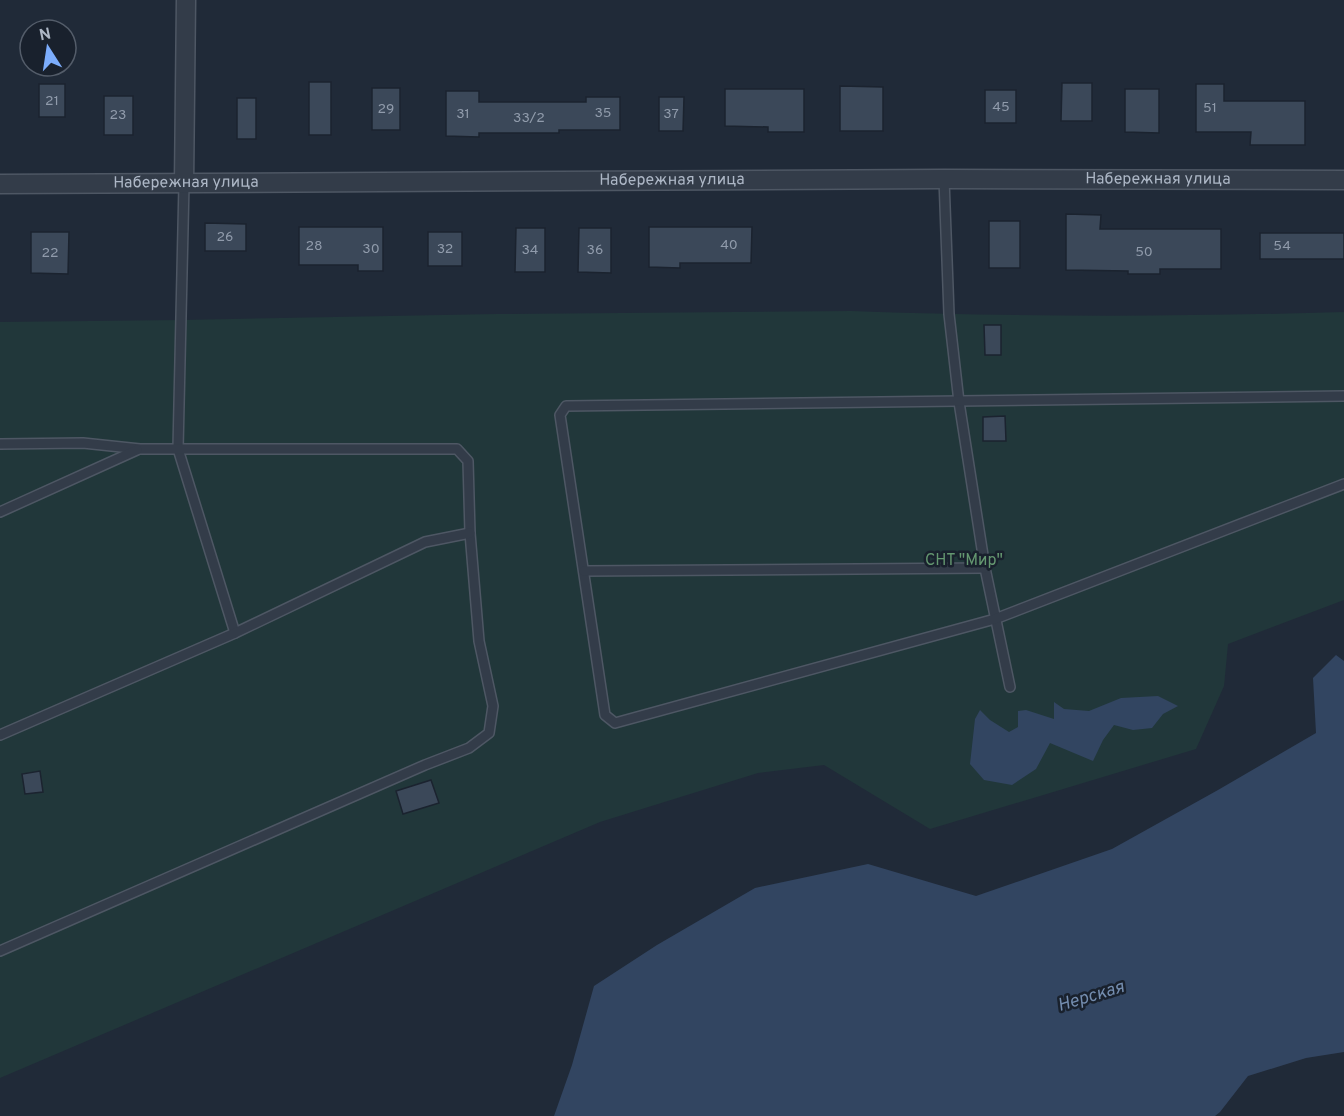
<svg xmlns="http://www.w3.org/2000/svg" width="1344" height="1116" font-family="Overpass,sans-serif">
  <style>
    .green { fill: #21373a }
    .water { fill: #324561 }
    .building { fill: #3b4859; stroke: #1b232f; stroke-width: 1.5 }
    .lines { fill: none; stroke-linecap: round; stroke-linejoin: round }
    .lane-casing { stroke: #4e5764; stroke-width: 12 }
    .street-casing { stroke: #4e5764; stroke-width: 21 }
    .lane { stroke: #333c49; stroke-width: 9 }
    .street { stroke: #333c49; stroke-width: 18 }
    .labels { text-anchor: middle; dominant-baseline: central; stroke-width: 5; stroke-linejoin: round; paint-order: stroke }
    .number-label { font-size: 14px; fill: #909bab }
    .street-label { font-size: 16px; fill: #adb7c6; stroke: #19212d }
    .park-label { font-size: 16px; fill: #649770; stroke: #19212d }
    .water-label { font-size: 18px; font-style: italic; fill: #748daf; stroke: #19212d }
  </style>
  <rect width="100%" height="100%" fill="#202a38"/>
  <!-- green -->
  <path class="green" d="M851,311C1015,317 1180,317 1344,312V600L1228,644L1224,686L1196,749L930,829L824,765L758,773L600,822L0,1078V322L181,320L496,314Z"/>
  <!-- water -->
  <g class="water">
    <path d="M1336,655L1344,661V1052L1306,1058L1248,1076L1220,1112L1215,1116H554L572,1065L594,986L657,945L755,888L868,864L976,896L1112,849L1218,790L1316,733L1313,678Z"/>
    <path d="M1158,696L1178,706L1163,714L1152,728L1133,730L1114,725L1103,740L1093,761L1050,743L1036,769L1012,785L984,780L970,764L975,719L980,710L990,720L1009,732L1018,727V711L1026,710L1054,719V702L1064,709L1089,711L1121,698Z"/>
  </g>
  <!-- building -->
  <g class="building">
    <rect x="309" y="82" width="22" height="53"/>
    <path d="M1062,83H1092V121H1061Z"/>
    <rect x="39" y="84" width="26" height="33"/>
    <path d="M1196,84H1224V101H1305V145H1250L1251,132H1196Z"/>
    <path d="M840,86L883,87V131H840Z"/>
    <rect x="372" y="88" width="28" height="42"/>
    <path d="M725,89H804V132H768V127L725,126Z"/>
    <path d="M1125,89H1159V133L1125,132Z"/>
    <rect x="985" y="90" width="31" height="33"/>
    <path d="M446,91H479V102H586V97H620V130H559V133H479V137L446,136Z"/>
    <rect x="104" y="96" width="29" height="39"/>
    <path d="M659,97H684L683,131H659Z"/>
    <rect x="237" y="98" width="19" height="41"/>
    <path d="M1066,214L1101,215L1100,229H1221V269H1160V274H1128V271L1066,270Z"/>
    <rect x="989" y="221" width="31" height="47"/>
    <path d="M205,223L246,224V251H205Z"/>
    <path d="M299,227H383V271H358V265H299Z"/>
    <path d="M649,227H752L751,263H680V268L649,267Z"/>
    <path d="M516,228H545V272H515Z"/>
    <path d="M579,228H611V273L578,272Z"/>
    <path d="M31,232H69L68,274L31,273Z"/>
    <rect x="428" y="232" width="34" height="34"/>
    <rect x="1260" y="233" width="84" height="26"/>
    <path d="M984,325H1001V355H985Z"/>
    <path d="M1005,416L1006,441H983V417Z"/>
    <path d="M40,771L43,792L25,794L22,774Z"/>
    <path d="M431,780L439,803L403,814L396,791Z"/>
  </g>
  <g class="lines">
    <defs>
      <g id="lane">
        <path d="M944,179L949,314L959,402L985,568L1010,687"/>
        <path d="M184,184L178,449L235,633"/>
        <path d="M1344,396L566,406L560,415L605,715L615,723L995,619L1344,484"/>
        <path d="M0,444L83,443L140,449H457L468,461L470,533L479,641L493,706L489,733L469,748L425,765L0,951"/>
        <path d="M0,512L137,450"/>
        <path d="M584,571L985,568"/>
        <path d="M0,735L235,633L425,542L470,533"/>
      </g>
      <g id="street">
        <path id="s1" d="M0,184L944,179L1344,180"/>
        <path d="M184,184L186,0"/>
      </g>
    </defs>
    <!-- lane casing -->
    <use href="#lane" class="lane-casing"/>
    <!-- street casing -->
    <use href="#street" class="street-casing"/>
    <!-- lane -->
    <use href="#lane" class="lane"/>
    <!-- street -->
    <use href="#street" class="street"/>
  </g>
  <g class="labels">
    <!-- number labels -->
    <g class="number-label">
      <text x="52" y="101">21</text>
      <text x="1001" y="107">45</text>
      <text x="1210" y="108">51</text>
      <text x="386" y="109">29</text>
      <text x="603" y="113">35</text>
      <text x="463" y="114">31</text>
      <text x="671" y="114">37</text>
      <text x="118" y="115">23</text>
      <text x="529" y="118">33/2</text>
      <text x="225" y="237">26</text>
      <text x="729" y="245">40</text>
      <text x="314" y="246">28</text>
      <text x="1282" y="246">54</text>
      <text x="371" y="249">30</text>
      <text x="445" y="249">32</text>
      <text x="530" y="250">34</text>
      <text x="595" y="250">36</text>
      <text x="1144" y="252">50</text>
      <text x="50" y="253">22</text>
    </g>
    <!-- street labels -->
    <g class="street-label">
      <text stroke="none"><textPath href="#s1" startOffset="1158">Набережная улица</textPath></text>
      <text stroke="none"><textPath href="#s1" startOffset="672">Набережная улица</textPath></text>
      <text stroke="none"><textPath href="#s1" startOffset="186">Набережная улица</textPath></text>
    </g>
    <!-- park labels -->
    <g class="park-label">
      <text x="964" y="561">СНТ "Мир"</text>
    </g>
    <!-- water labels -->
    <g class="water-label">
      <text transform="translate(1091 997) rotate(-17)">Нерская</text>
    </g>
  </g>
  <!-- north arrow -->
  <g transform="translate(48 48) rotate(348)"><circle r="28" fill="#19212d" stroke="#545d6a" stroke-width="1.5"/>
  <path d="M0-4.5L10 22L0 15L-10 22Z" fill="#7cadfc"/>
  <text y="-9" font-size="16" font-weight="bold" text-anchor="middle" fill="#adb7c6">N</text>
  </g>
</svg>
